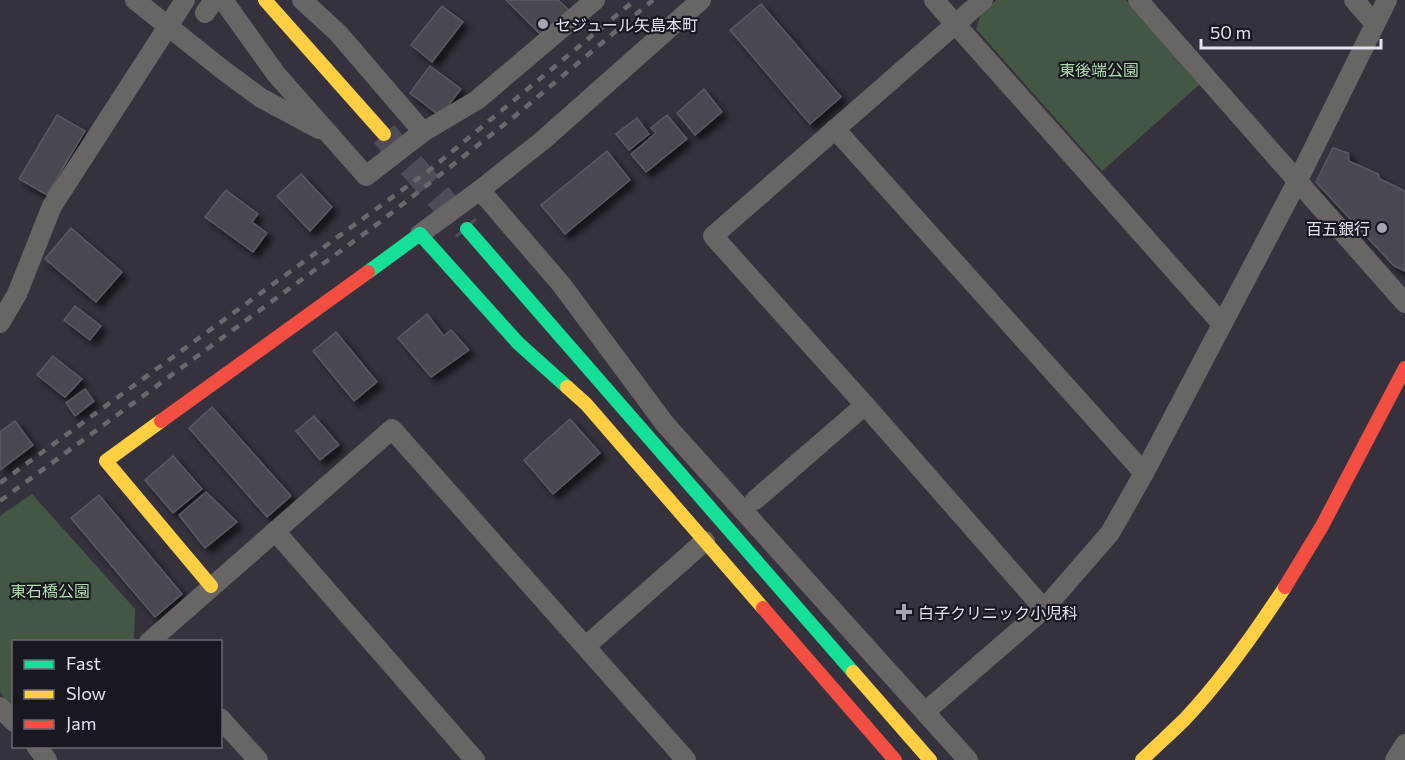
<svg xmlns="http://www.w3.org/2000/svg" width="1405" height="760" font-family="Commissioner,'Noto Sans JP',sans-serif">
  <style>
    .green { fill: #445744 }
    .building { fill: #49474f; stroke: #5b5962; stroke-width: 1.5; filter: url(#shadow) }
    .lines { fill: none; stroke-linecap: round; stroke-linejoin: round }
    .secondary-tunnel { stroke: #4f4c58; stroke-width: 27; stroke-dasharray: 27 14; stroke-linecap: butt }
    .street { stroke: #686564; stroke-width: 20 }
    .fast { stroke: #16e098; stroke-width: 14 }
    .slow { stroke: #ffcf43; stroke-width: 14 }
    .jam { stroke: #f24e42; stroke-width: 14 }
    .rail { stroke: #6a686b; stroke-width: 4.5; stroke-dasharray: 8 8; stroke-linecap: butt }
    .poi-dot { fill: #a7a4b1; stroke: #191820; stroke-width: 2 }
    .labels { text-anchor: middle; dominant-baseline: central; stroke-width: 4.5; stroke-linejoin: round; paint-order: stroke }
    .poi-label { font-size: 16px; fill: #e4e2ef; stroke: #191820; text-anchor: start }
    .park-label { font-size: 16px; fill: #addcab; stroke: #191820 }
  </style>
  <defs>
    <filter id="shadow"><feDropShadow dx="5.5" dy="5.5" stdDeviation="3" flood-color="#0009"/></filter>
  </defs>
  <rect width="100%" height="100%" fill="#35323d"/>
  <!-- green -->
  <g class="green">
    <path d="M996,0H1126L1200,84L1102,171L976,29L981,14Z"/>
    <path d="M32,494L135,609L134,640L14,642L13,708L0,692V516Z"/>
  </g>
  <!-- building -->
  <g class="building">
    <path d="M506,0H558L570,11L543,37Z"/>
    <path d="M761,4L841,97L810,124L730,30Z"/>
    <path d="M442,6L463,22L432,62L411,45Z"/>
    <path d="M430,66L461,89L440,116L410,93Z"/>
    <path d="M704,89L722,112L695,135L677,113Z"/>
    <path d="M57,115L85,131L47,195L19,179Z"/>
    <path d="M667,115L687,139L646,172L631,154L656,133L651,128Z"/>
    <path d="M637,118L649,134L629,150L616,134Z"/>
    <path d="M1333,148L1348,153L1349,161L1378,174L1380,179L1405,191V271L1394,266L1316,182Z"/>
    <path d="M607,151L630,180L565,234L541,205Z"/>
    <path d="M301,174L332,207L310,231L277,196Z"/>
    <path d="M226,190L258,214L252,222L267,233L253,252L205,217Z"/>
    <path d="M71,228L122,272L96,302L45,259Z"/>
    <path d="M75,306L101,326L90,340L64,320Z"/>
    <path d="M427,314L444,336L451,330L469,350L431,377L398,338Z"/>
    <path d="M336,332L377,382L354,401L313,351Z"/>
    <path d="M53,356L82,379L65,397L37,375Z"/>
    <path d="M85,389L94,401L75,416L66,403Z"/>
    <path d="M212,407L291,496L267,517L189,428Z"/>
    <path d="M314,416L339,445L320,460L296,431Z"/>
    <path d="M570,419L600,453L553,494L524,460Z"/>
    <path d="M15,421L33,445L0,470V432Z"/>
    <path d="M173,456L202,489L173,513L145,480Z"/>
    <path d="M206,492L237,522L205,548L179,515Z"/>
    <path d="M99,495L182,594L155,617L71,518Z"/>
  </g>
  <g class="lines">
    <!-- secondary-tunnel -->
    <path class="secondary-tunnel" d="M384,134L467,229"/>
    <!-- street -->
    <g class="street">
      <path d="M135,0L223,70L261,98L319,129"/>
      <path d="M223,0L276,74L366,176L423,132"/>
      <path d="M302,0L338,33L423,132L477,100L595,0"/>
      <path d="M934,0L1222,324"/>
      <path d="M983,0L713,236L865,405L1044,609"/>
      <path d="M1138,0L1405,303"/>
      <path d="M1354,0L1375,24"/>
      <path d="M205,13L214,0"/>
      <path d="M835,129L1144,473"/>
      <path d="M480,190L561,284L665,424L968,760"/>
      <path d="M420,234L480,190L542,141L701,0"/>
      <path d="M0,323L17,294L52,206L185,0"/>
      <path d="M755,500L865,405"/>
      <path d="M275,531L475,760"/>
      <path d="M149,642L392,429L686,760"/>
      <path d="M586,646L705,541"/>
      <path d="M933,705L1044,609L1110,533L1144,473L1298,180L1387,0"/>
      <path d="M0,707L14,722"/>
      <path d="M220,718L258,760"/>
      <path d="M36,746L47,760"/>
      <path d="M1395,760L1405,744"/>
    </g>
    <!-- fast -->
    <g class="fast">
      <path d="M467,229L853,672"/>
      <path d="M368,272L420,234L518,343L567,387"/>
    </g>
    <!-- slow -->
    <g class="slow">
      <path d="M265,0L384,134"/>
      <path d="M567,387L586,404L763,608"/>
      <path d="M161,421L106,461L211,586"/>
      <path d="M853,672L930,760"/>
      <path d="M1142,760C1156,746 1171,733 1185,719C1223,679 1255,633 1285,587"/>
    </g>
    <!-- jam -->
    <g class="jam">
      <path d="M161,421L368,272"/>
      <path d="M1285,587L1322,526L1405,368"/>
      <path d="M763,608L895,760"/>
    </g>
    <!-- rail -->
    <g class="rail">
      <path d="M0,483L431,169L635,0"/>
      <path d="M0,501L380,222L515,116L653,0"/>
    </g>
  </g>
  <!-- markers -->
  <g class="poi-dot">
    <circle cx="543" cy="24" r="6"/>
    <circle cx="1382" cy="228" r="6"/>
    <path d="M901 603h6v6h6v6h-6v6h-6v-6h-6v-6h6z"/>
  </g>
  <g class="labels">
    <!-- poi labels -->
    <g class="poi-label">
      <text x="555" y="24">セジュール矢島本町</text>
      <text x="1370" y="228" text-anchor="end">百五銀行</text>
      <text x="918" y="612">白子クリニック小児科</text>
    </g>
    <!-- park labels -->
    <g class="park-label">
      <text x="1099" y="69">東後端公園</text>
      <text x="50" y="590">東石橋公園</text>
    </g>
  </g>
  <!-- legend -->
  <rect x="12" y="640" width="210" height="108" fill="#191820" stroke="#6a6973" stroke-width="1.5"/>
  <rect x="24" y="660" width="30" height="9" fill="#16e098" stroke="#6a6973" stroke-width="1.5"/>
  <text x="66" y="670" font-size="18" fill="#e4e2ef">Fast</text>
  <rect x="24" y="690" width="30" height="9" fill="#ffcf43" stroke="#6a6973" stroke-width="1.5"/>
  <text x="66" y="700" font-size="18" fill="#e4e2ef">Slow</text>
  <rect x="24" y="720" width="30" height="9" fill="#f24e42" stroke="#6a6973" stroke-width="1.5"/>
  <text x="66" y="730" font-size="18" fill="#e4e2ef">Jam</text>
  <!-- scale -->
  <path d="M1201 39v9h180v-9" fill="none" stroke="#e4e2ef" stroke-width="3"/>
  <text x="1210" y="39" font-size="18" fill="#e4e2ef" stroke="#191820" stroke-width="4.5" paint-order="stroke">50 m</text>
</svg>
